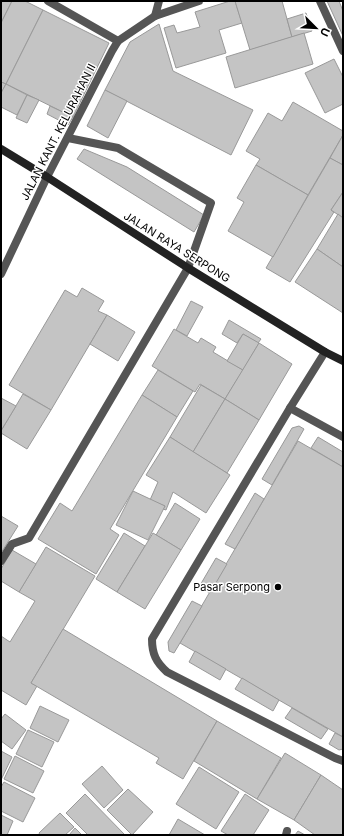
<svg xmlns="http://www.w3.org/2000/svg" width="344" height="836" font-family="Inter,sans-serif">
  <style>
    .building { fill: #c4c4c4; stroke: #999 }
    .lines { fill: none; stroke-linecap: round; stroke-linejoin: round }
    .lane { stroke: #555; stroke-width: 8 }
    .street { stroke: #555; stroke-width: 8 }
    .secondary { stroke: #222; stroke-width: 8 }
    .poi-dot { fill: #000; stroke: #fff; stroke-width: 1.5 }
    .labels { text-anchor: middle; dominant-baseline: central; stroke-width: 3; stroke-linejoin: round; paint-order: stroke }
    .street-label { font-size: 11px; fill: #000; stroke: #fff }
    .poi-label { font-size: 11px; fill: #000; stroke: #fff; text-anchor: end }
  </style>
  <rect width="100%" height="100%" fill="#fff"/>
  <!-- building -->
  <g class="building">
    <path d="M1,1H12L1,23Z"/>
    <path d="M12,1H25L43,10L6,84L1,82V23Z"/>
    <path d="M230,1H235L242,23L219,30L226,53L176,68L164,28L174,25L177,33L200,27L195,12Z"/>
    <path d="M235,1H282L292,37L250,50Z"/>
    <path d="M327,1H339L343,11V36Z"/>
    <path d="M43,10L109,43L73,117L6,84Z"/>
    <path d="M306,13L312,31L292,37L287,19Z"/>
    <path d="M159,24L173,71L253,110L231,155L105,90L130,42Z"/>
    <path d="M304,33L313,64L235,88L226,57Z"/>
    <path d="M334,59L343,77V104L325,113L305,73Z"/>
    <path d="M1,82L6,84L1,93Z"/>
    <path d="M6,84L27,95L17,115L1,107V93Z"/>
    <path d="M105,90L127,101L108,138L87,126Z"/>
    <path d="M27,95L39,100L27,123L16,118Z"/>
    <path d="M293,102L343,131V135L308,195L256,165L260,159L246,151L268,113L282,121Z"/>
    <path d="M50,106L73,117L68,125L47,114Z"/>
    <path d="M343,135V165L330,158Z"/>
    <path d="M84,149L127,167L204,215L194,232L77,159Z"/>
    <path d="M330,158L343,165V192L331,210L334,212L290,282L266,268Z"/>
    <path d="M256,165L308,195L273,257L228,231L244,202L237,198Z"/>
    <path d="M343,192V218L331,210Z"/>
    <path d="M338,214L343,218V267L317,249Z"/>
    <path d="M317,249L343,267V313L295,282Z"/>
    <path d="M82,288L104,301L98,311L107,315L51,410L9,385L65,290L77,297Z"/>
    <path d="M191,301L203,307L187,336L176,330Z"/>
    <path d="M107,315L135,332L118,361L90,344Z"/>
    <path d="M229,320L261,339L258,343L243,334L237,343L222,334Z"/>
    <path d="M174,329L198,343L201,338L216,347L213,352L243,370L225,399L200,384L195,392L152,366Z"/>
    <path d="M243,334L259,343L243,370L227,361Z"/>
    <path d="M259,343L292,364L259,420L225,399Z"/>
    <path d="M158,370L193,391L177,417L142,395Z"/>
    <path d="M201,385L225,399L193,452L170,437Z"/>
    <path d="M23,394L51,410L27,449L1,433V431Z"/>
    <path d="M142,395L177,417L110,529L119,535L96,574L38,539L60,503L72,511Z"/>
    <path d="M1,398L16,406L2,429H1Z"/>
    <path d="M225,399L259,420L227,473L193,452Z"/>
    <path d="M299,426L304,429L272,485L262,479L292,428Z"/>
    <path d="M170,437L230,475L206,513L173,492L166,510L163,509L165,506L150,500L158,482L146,475Z"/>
    <path d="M318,437L343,452V467L311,448Z"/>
    <path d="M298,441L343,467V737L180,643Z"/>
    <path d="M133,491L165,506L148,540L116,525Z"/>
    <path d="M255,493L264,499L235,549L225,544Z"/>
    <path d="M175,503L200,519L181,550L156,535Z"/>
    <path d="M1,516L18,526L1,553Z"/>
    <path d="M124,533L145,546L117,592L96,579Z"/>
    <path d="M153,533L181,550L145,609L117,592Z"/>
    <path d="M46,547L95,576L31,683L37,686L26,705L1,690V636L10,642L35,601L19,592Z"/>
    <path d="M12,550L36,564L19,592L1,581V569Z"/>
    <path d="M216,558L227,564L210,593L199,587Z"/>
    <path d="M192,601L202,606L174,653L169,651L168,642Z"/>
    <path d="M63,629L217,721L183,779L156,763L159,758L31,683Z"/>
    <path d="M195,651L226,669L220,680L189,662Z"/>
    <path d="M242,678L279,700L273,711L235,689Z"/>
    <path d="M40,706L69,720L58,742L30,728Z"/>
    <path d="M292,708L328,729L321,739L285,718Z"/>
    <path d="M5,714L26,730L12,749L1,741V719Z"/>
    <path d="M217,721L281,758L257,799L194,761Z"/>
    <path d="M28,730L54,742L42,767L16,754Z"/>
    <path d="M335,733L343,737V749L339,750L329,744Z"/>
    <path d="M1,751L12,757L1,780Z"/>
    <path d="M285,753L321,775L294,820L257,799Z"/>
    <path d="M15,756L44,771L33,793L4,779Z"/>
    <path d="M102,766L123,790L104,808L82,784Z"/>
    <path d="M199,767L239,792L216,829L176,804Z"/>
    <path d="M321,775L343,790V835H315L294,820Z"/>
    <path d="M4,782L35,798L23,822L1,811V787Z"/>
    <path d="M128,789L153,812L132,835L107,810Z"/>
    <path d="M85,794L125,835H88L66,813Z"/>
    <path d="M245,794L269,810L253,835H228L221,831Z"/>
    <path d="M60,813L74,827L65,835H40L39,833Z"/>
    <path d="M1,815L13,821L7,835H1Z"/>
    <path d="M178,819L205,835H169Z"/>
    <path d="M75,828L82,835H69Z"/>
    <path d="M298,831L305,835H295Z"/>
  </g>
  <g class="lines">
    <!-- lane -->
    <g class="lane">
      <path d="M68,138L118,148L211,203L188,268"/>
      <path d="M1,274L47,177"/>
      <path d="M325,352L290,408L152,639C152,654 156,662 167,672L335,758L343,761"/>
      <path d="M290,408L343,437"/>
    </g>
    <!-- street -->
    <g class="street">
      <path d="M48,1L118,41"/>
      <path d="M159,1L155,16L199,1"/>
      <path d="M320,1L343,51"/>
      <path d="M47,177L112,51L118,41L155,16"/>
      <path d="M1,561L12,544L29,538L188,268"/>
      <path d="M286,835L287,831"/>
    </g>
    <!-- secondary -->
    <path class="secondary" d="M1,149L47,177L188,268L325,352L343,361"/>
  </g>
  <!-- markers -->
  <circle class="poi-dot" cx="278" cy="587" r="4"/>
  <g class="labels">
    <!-- street labels -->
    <g class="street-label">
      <text transform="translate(58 132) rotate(-63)">JALAN KANT. KELURAHAN II</text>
      <text transform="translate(177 247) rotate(32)">JALAN RAYA SERPONG</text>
    </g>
    <!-- poi labels -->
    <g class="poi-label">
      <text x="270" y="587">Pasar Serpong</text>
    </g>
  </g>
  <!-- border -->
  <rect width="344" height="836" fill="none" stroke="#000000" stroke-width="4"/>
  <!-- north arrow -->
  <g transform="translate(316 28) rotate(114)" stroke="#ffffff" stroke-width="3" paint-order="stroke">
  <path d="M0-3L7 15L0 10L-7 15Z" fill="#000000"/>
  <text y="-6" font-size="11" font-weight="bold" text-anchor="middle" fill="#000000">U</text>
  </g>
</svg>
